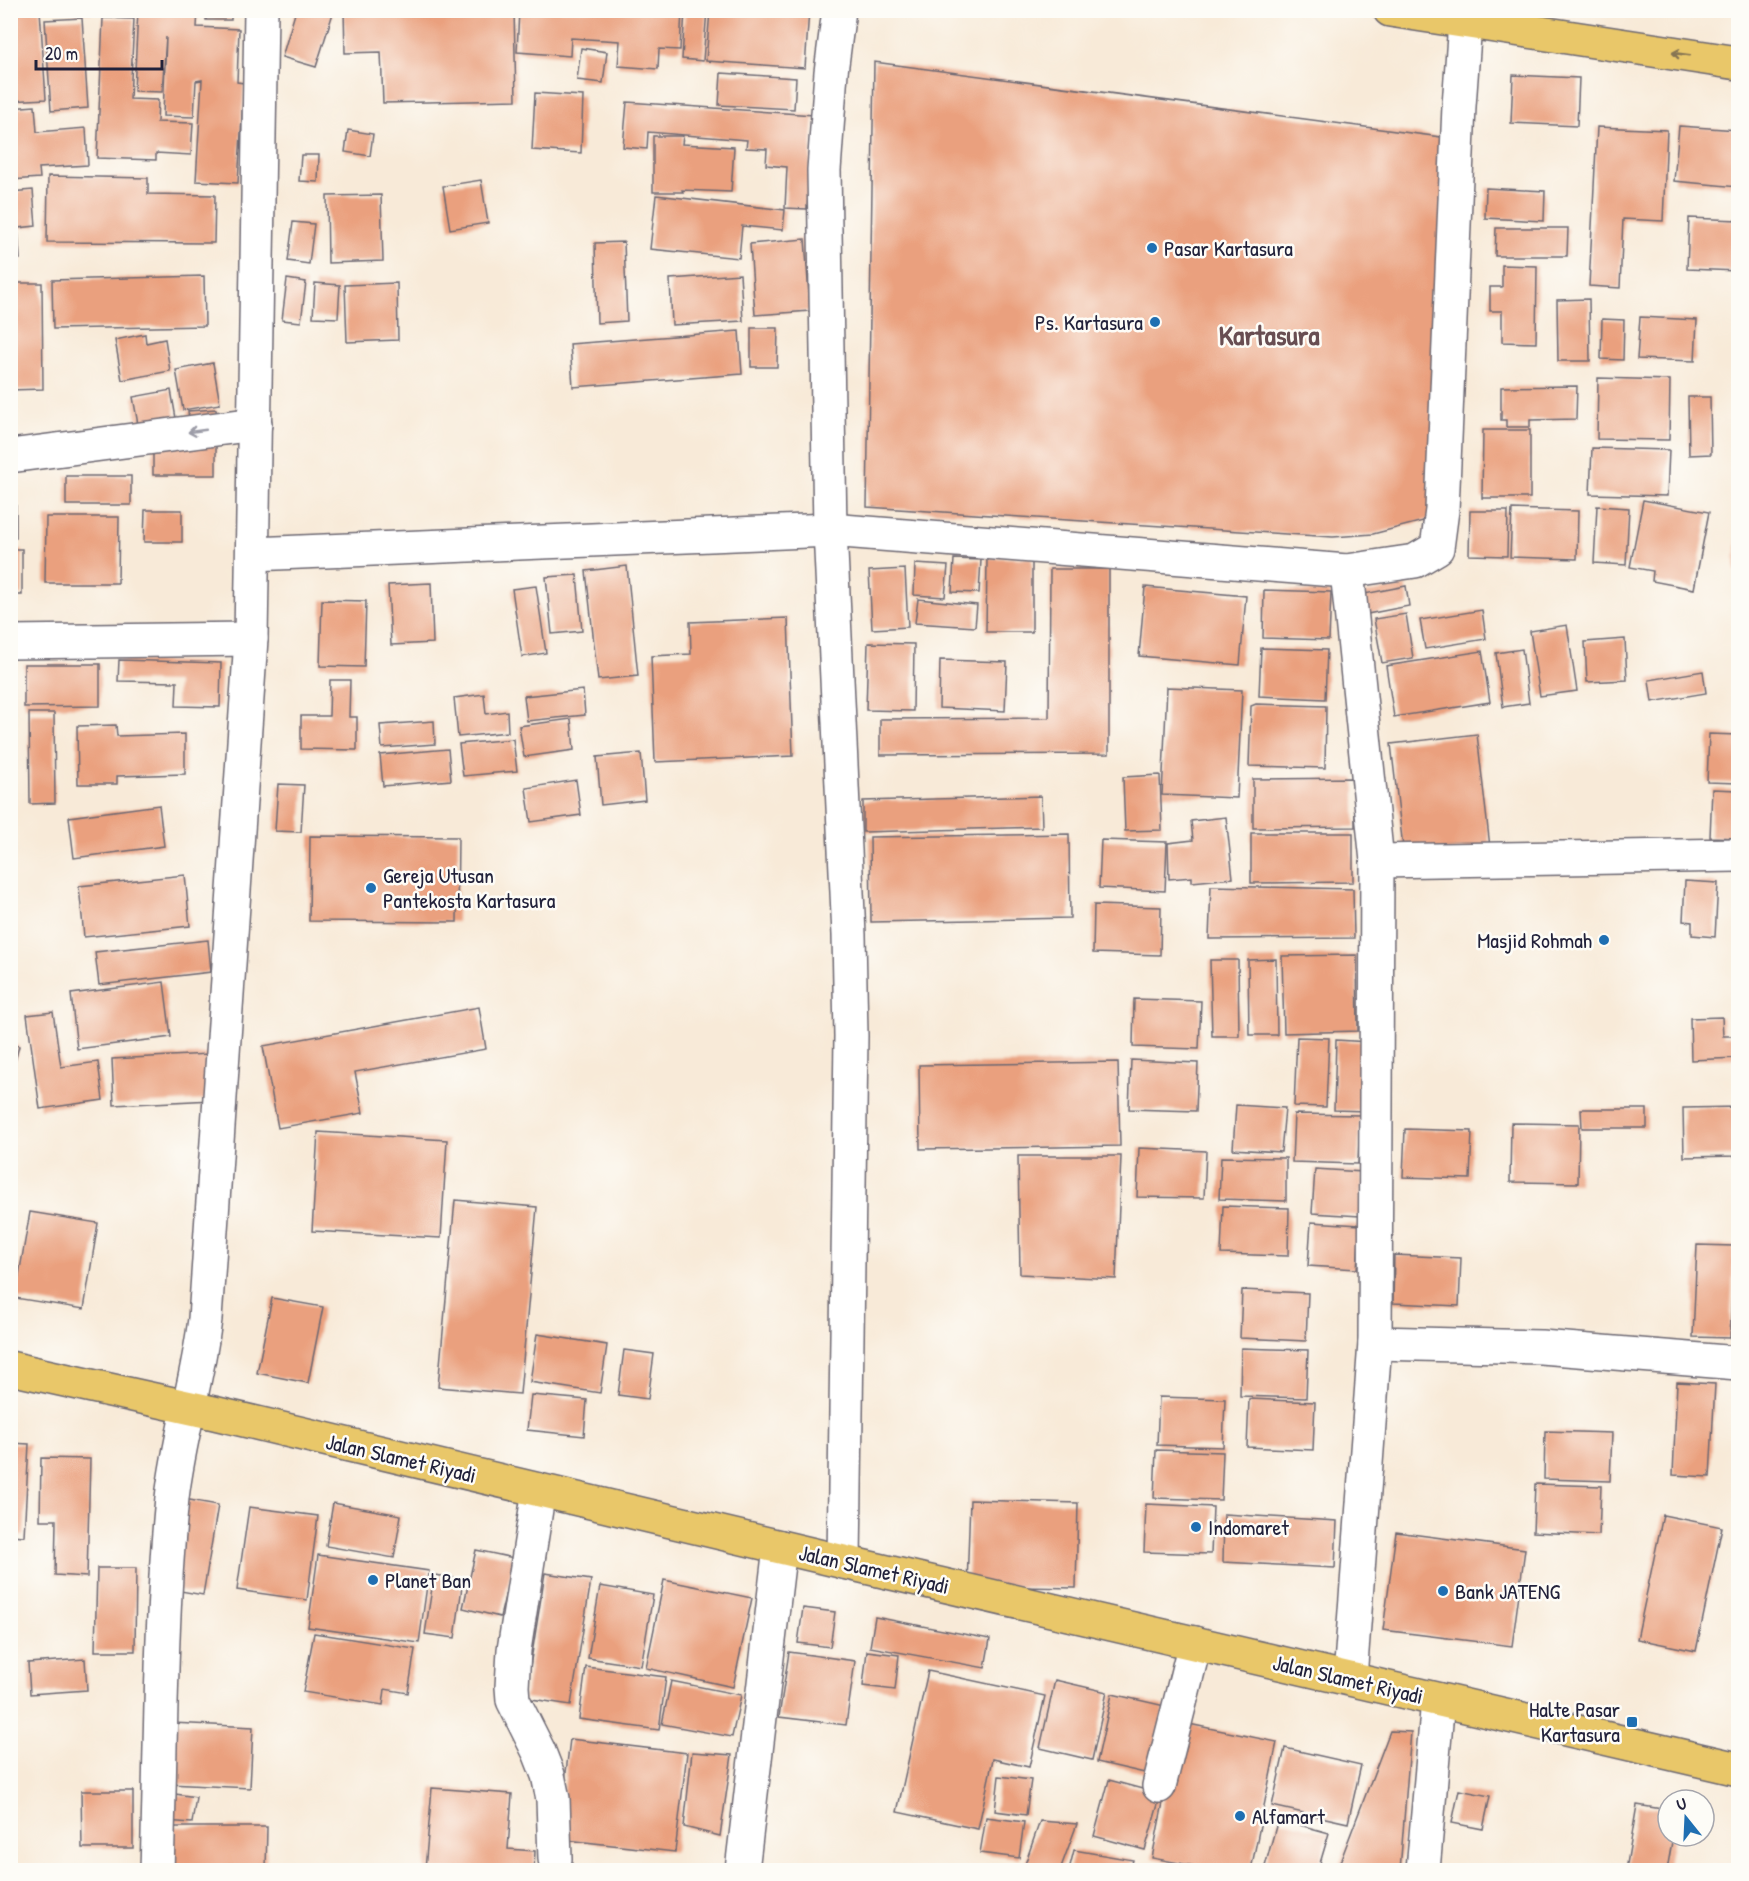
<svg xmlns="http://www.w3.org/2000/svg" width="1749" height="1881" font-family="'Patrick Hand',sans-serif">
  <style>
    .building { fill: #eaa07e }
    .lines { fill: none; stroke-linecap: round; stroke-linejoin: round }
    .minor-casing { stroke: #6d6872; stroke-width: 36 }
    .primary-casing { stroke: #6d6872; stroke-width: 36 }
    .trunk-casing { stroke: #6d6872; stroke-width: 36 }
    .minor { stroke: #fff; stroke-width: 33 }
    .primary { stroke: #e9c769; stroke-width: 33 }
    .trunk { stroke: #e9c769; stroke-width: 33 }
    .oneway { stroke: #867452 }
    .oneway2 { stroke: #9c9ca7 }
    .poi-dot { fill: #1f6fb2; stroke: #fdfcf7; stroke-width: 2 }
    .labels { text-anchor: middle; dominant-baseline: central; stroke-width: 5; stroke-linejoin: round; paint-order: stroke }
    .poi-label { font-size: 22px; fill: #22223b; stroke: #fdfcf7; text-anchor: start }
    .street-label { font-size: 22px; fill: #22223b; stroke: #fdfcf7 }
    .district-label { font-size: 28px; font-weight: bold; fill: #684e52; stroke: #fdfcf7 }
  </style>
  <rect width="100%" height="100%" fill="#fdfcf7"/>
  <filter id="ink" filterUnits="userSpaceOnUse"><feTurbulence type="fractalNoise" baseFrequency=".0167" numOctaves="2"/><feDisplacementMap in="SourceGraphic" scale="12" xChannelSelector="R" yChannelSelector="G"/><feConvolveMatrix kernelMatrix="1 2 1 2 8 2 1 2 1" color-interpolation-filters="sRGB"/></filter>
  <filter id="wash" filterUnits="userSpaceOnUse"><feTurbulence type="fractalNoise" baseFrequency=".008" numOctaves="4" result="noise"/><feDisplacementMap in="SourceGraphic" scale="24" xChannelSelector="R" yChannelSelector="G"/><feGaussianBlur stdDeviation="1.35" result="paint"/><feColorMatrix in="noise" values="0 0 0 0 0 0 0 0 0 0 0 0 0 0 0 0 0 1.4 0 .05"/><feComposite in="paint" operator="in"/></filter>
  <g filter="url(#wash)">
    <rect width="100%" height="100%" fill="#f8ead8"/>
    <g id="blocks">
      <!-- building -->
      <g class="building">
        <path d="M10,10H40L46,99L10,101Z"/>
        <rect x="68" y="10" width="25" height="3"/>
        <path d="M138,10H198L197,27L239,29L237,82L244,83L238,183L196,181L202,80L196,81L194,117L163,116L166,37L162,92L134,91Z"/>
        <rect x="206" y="10" width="25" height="10"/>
        <path d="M296,10H334L316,67L282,57Z"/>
        <path d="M344,10H514L516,100L383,103L381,52L345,53Z"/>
        <path d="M519,10H682L680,50L659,49L658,69L618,66L620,41L571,38L570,56L517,52Z"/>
        <path d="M685,10H707L703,61L682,59Z"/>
        <path d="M710,10L762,12V10H809L805,68L706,61Z"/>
        <path d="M82,18L88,108L51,111L45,20Z"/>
        <path d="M103,18L134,19L130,99L158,100L157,122L193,123L191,155L156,153V160L97,158Z"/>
        <path d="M581,48L607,52L603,83L577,80Z"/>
        <path d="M874,62L1448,138L1431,519L1373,534L1333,537L867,507Z"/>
        <path d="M721,73L796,78L794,109L719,105Z"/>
        <path d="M1513,75L1579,78L1577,126L1511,123Z"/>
        <path d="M535,93L583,96L581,153L532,150Z"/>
        <path d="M627,102L814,115L807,209L785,208L787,167L766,165L767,149L746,148L747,140L648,132L647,149L623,147Z"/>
        <path d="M35,106L37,132L86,128L88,165L39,168L40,178L10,180V108Z"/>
        <path d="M1679,126L1738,130V187L1674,181Z"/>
        <path d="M1597,127L1667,130L1663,221L1623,219L1620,288L1589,286Z"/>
        <path d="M348,130L373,134L370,156L345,152Z"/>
        <path d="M653,136H683L682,144L734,147L731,192L682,190L683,192H653Z"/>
        <path d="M301,155H319L318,182L299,181Z"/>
        <path d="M48,176L148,178V194L215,195L214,243L47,242Z"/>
        <path d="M481,180L488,223L450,229L443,186Z"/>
        <path d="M1486,188L1545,191L1544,221L1485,218Z"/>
        <path d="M33,190L36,226L18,228L20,259L10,260V192Z"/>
        <path d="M381,195L383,261L328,263L327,196Z"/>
        <path d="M656,195L785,210L783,230L742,226L739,258L650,249Z"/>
        <path d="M1689,218L1738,220V271L1687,269Z"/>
        <path d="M293,222L314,224L309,264L288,261Z"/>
        <path d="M1496,228H1568L1567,256H1495Z"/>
        <path d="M805,239L810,311L755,315L750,244Z"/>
        <path d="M624,242L627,321L597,323L595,243Z"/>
        <path d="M1502,265L1537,266L1536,343L1502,342V311H1490V287H1502Z"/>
        <path d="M740,274L743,321L672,325L670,279Z"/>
        <path d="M204,276L205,326L53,329L52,280Z"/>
        <path d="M287,279L306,282L301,322L282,320Z"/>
        <path d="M10,283H42L43,389L10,390Z"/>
        <path d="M315,283L340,285L338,318L313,317Z"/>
        <path d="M397,283L398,340L347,342L345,285Z"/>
        <path d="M1589,299L1590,361H1558L1557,300Z"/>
        <path d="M1640,317L1697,320L1695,361L1637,359Z"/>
        <path d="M1602,319L1624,320L1623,360L1601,359Z"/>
        <path d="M751,328H778L777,367H751Z"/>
        <path d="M739,331L742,374L573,387L570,344Z"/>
        <path d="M145,334L146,343L165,339L170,371L122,380L115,340Z"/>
        <path d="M213,363L220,404L183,410L176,370Z"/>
        <path d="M1598,378L1670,380L1669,440L1597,439Z"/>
        <path d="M1577,386L1576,419L1530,420V427H1506V420H1501V387Z"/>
        <path d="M171,390L177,424L139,430L133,397Z"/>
        <path d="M1688,397H1710L1711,454L1689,455Z"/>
        <path d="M216,409L217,426L190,428L188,411Z"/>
        <path d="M1483,430H1530V498H1482Z"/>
        <rect x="153" y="438" width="63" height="37"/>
        <path d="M1592,448L1669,450L1667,496L1590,494Z"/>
        <rect x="66" y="476" width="65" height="29"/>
        <rect x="10" y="492" width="6" height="46"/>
        <path d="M1643,500L1709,512L1694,589L1652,581L1653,571L1630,567Z"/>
        <path d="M1597,506L1629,508L1626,565L1594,563Z"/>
        <path d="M1512,509L1578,511L1577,559L1510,557Z"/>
        <path d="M145,510H182V542H144Z"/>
        <path d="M1470,511H1508L1507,556L1469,555Z"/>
        <path d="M46,517H119L118,583H45Z"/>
        <path d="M1737,539H1738V571H1735Z"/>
        <rect x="10" y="549" width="12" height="46"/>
        <path d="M987,558H1032V632H986Z"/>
        <path d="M954,559L981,560L979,593L952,592Z"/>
        <path d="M915,564L948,566L945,597L914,595Z"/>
        <path d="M627,566L638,676L598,680L586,571Z"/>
        <path d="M905,569L908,627L872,629L869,571Z"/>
        <path d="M1050,569H1109V754L880,755V719L1049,718Z"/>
        <path d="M577,575L582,631L552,634L546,577Z"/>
        <path d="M431,583L433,643L391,645L388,585Z"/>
        <path d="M536,586L546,653L522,657L512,589Z"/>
        <path d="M1406,586L1409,606L1367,614L1364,594Z"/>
        <path d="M1145,587L1246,596L1240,665L1139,656Z"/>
        <path d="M1264,590L1331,592L1329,640L1263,638Z"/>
        <path d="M918,599L977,605L975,627L915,623Z"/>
        <path d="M322,600L366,601L364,667L320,666Z"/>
        <path d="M1482,610L1486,639L1425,649L1420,620Z"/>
        <path d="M1406,614L1413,658L1382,663L1374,619Z"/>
        <path d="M788,618L793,756L655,762L651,656L691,654L690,622Z"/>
        <path d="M1567,625L1577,691L1540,696L1530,631Z"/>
        <path d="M1625,639L1627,680L1587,682L1585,642Z"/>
        <path d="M868,643L914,644L913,711L866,710Z"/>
        <path d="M1261,648L1327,650L1325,699L1259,696Z"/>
        <path d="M1522,649L1529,703L1503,707L1496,653Z"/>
        <path d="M1482,651L1490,702L1394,717L1386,666Z"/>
        <path d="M119,660L221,663L220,707L176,706L177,682L118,681Z"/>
        <path d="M940,660L1007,662L1005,711L939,708Z"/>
        <path d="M24,664H100V706L24,707Z"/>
        <path d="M1703,671L1706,693L1652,702L1649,680Z"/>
        <path d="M330,680H350L349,717H357V750L301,749V716H329Z"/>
        <path d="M1167,687L1242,690L1237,798L1162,795Z"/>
        <path d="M583,690L585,715L527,721L524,696Z"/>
        <path d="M484,694L486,714L507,711L508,732L458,737L454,698Z"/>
        <path d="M1256,704L1326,706L1325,768L1249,766L1251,706Z"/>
        <path d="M29,713H54L55,803L30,804Z"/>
        <path d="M571,719L574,750L524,757L519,726Z"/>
        <path d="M434,721L435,744L382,748L380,725Z"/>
        <path d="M116,725L117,736L185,734V774L117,776V784H78L77,726Z"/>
        <path d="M1477,734L1490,847L1404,856L1391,744Z"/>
        <path d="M1709,734L1738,735V783L1707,782Z"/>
        <path d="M513,739L517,771L463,776L459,744Z"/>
        <path d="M448,749L451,780L383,786L380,755Z"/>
        <path d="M641,753L645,800L601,805L597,757Z"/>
        <path d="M1160,775L1162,830L1125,831L1123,777Z"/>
        <path d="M1355,778V827L1253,828V779Z"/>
        <path d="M576,780L581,815L531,822L526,788Z"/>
        <path d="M278,784L304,785L301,832L275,831Z"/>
        <path d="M1712,789L1738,790V838L1710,837Z"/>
        <path d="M1041,796L1042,827L863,832V801Z"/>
        <path d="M159,805L164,846L74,858L69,817Z"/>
        <path d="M1226,817L1233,878L1192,882V877L1169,879L1168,843L1193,840L1191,821Z"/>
        <path d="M1251,833H1353V882L1251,883Z"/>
        <path d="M1069,834L1070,918L871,922L870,837Z"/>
        <path d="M310,836L458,837L457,922L309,921Z"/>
        <path d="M1101,840L1167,842L1165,891L1099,888Z"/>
        <path d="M185,875L190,926L84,937L79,886Z"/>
        <path d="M1685,881L1718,883L1715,937L1692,935V922L1683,921Z"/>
        <path d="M1211,886L1353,889L1354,938L1209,939Z"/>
        <path d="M1094,905L1161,907L1160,955L1093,953Z"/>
        <path d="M208,940L211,972L99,985L95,952Z"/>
        <path d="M1357,955L1358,1031L1284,1033L1282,956Z"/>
        <path d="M1276,959L1277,1035H1249L1248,960Z"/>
        <path d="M1210,960H1238L1239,1036H1212Z"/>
        <path d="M164,982L171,1037L77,1049L71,994Z"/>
        <path d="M1134,999L1201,1001L1199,1049L1133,1047Z"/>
        <path d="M479,1007L486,1049L355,1072L363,1113L278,1128L263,1046Z"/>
        <path d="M53,1012L61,1067L98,1062L103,1100L40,1109L27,1015Z"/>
        <path d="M1722,1017L1723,1036H1738V1058L1691,1060L1690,1018Z"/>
        <path d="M1297,1037L1329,1038L1326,1107L1294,1106Z"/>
        <path d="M1336,1040L1369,1042L1366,1111L1334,1110Z"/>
        <path d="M10,1044L19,1046L11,1077L10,1076Z"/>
        <path d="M209,1054L212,1100L114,1105L112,1059Z"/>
        <path d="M1131,1060L1198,1063L1196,1111L1129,1109Z"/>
        <path d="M1118,1062L1120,1146L920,1149L919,1065Z"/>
        <path d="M1236,1105L1285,1108L1281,1152L1233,1149Z"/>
        <path d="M1738,1107V1156L1684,1157L1683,1108Z"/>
        <path d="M1581,1109H1647V1128H1582Z"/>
        <path d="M1294,1114L1360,1115L1358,1164L1292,1162Z"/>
        <path d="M1511,1123L1579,1124L1578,1183L1510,1182Z"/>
        <path d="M1405,1129L1472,1131L1470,1179L1403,1177Z"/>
        <path d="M318,1132L447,1140L441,1238L312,1231Z"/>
        <path d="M1139,1148L1206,1151L1204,1198L1137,1197Z"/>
        <path d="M1018,1156H1121L1116,1279L1020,1274Z"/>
        <path d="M1221,1157L1286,1158V1201L1219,1199Z"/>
        <path d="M1315,1169L1363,1172L1360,1216L1312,1213Z"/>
        <path d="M455,1200L537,1207L520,1394L438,1387Z"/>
        <path d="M1223,1206L1289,1208L1288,1256L1221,1254Z"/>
        <path d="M30,1212L98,1223L84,1309L15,1298Z"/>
        <path d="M1311,1222L1360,1225L1357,1269L1308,1266Z"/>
        <path d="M1697,1245L1734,1246L1730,1338L1693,1337Z"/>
        <path d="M1394,1255L1461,1258L1459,1306L1393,1303Z"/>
        <path d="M1242,1290L1308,1293L1306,1341L1240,1338Z"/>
        <path d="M272,1298L323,1307L308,1383L257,1373Z"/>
        <path d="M537,1334L607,1345L600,1393L530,1382Z"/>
        <path d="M1241,1348L1308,1350L1306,1398L1240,1396Z"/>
        <path d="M624,1350L654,1354L648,1399L618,1395Z"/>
        <path d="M1677,1382L1715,1384L1710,1477L1673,1475Z"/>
        <path d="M531,1395L587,1400L584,1436L527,1430Z"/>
        <path d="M1159,1397L1225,1399L1223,1447L1157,1445Z"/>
        <path d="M1249,1399L1315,1402L1313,1450L1247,1447Z"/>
        <path d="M1545,1431L1612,1433L1610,1481L1544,1479Z"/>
        <path d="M10,1443L29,1444L24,1536L10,1535Z"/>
        <path d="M1156,1450L1223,1452L1221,1500L1154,1498Z"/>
        <path d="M41,1458L90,1459L87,1577L55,1575L56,1520H40Z"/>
        <path d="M1535,1484L1601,1486L1599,1535L1533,1532Z"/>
        <path d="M184,1499L218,1505L203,1595L169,1589Z"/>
        <path d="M970,1500L1078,1503L1076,1588L967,1586Z"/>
        <path d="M333,1503L401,1515L394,1558L326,1546Z"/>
        <path d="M1146,1504L1213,1507L1211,1554L1144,1552Z"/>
        <path d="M249,1507L318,1516L307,1600L237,1590Z"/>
        <path d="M1224,1514L1337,1521L1335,1568L1223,1562Z"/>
        <path d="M1663,1515L1722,1527L1696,1651L1637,1639Z"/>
        <path d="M1396,1532L1525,1549L1512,1646L1383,1630Z"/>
        <path d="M476,1550L514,1558L500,1617L463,1608Z"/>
        <path d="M318,1555L429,1571L419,1643L308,1627Z"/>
        <path d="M97,1568H136L135,1651H95Z"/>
        <path d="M545,1573L591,1580L571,1705L525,1698Z"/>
        <path d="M434,1575L463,1579L455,1638L425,1634Z"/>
        <path d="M664,1580L752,1598L733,1687L646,1668Z"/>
        <path d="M600,1586L653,1595L641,1666L588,1658Z"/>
        <path d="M803,1608L835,1612L830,1647L798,1643Z"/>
        <path d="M875,1617L990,1639L985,1668L870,1647Z"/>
        <path d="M314,1633L415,1649L408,1693L385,1689L383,1705L303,1692Z"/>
        <path d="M867,1651L899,1655L895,1690L863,1686Z"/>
        <path d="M789,1652L855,1661L846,1725L779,1717Z"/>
        <path d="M85,1659L87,1690L30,1694L28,1663Z"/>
        <path d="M586,1667L666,1677L659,1730L579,1719Z"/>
        <path d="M928,1671L1045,1696L1029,1767L993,1759L978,1829L897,1812Z"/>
        <path d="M1055,1680L1107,1692L1092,1760L1040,1748Z"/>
        <path d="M671,1681L741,1695L732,1737L662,1724Z"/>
        <path d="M1112,1694L1165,1706L1149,1774L1097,1762Z"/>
        <path d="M1179,1722L1277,1742L1251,1870H1216L1152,1858Z"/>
        <path d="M172,1723L253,1727L250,1788L169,1784Z"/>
        <path d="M1390,1731L1411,1732L1400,1870H1337Z"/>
        <path d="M570,1739L687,1753L675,1852L558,1839Z"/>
        <path d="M1285,1748L1361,1765L1348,1823L1272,1806Z"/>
        <path d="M692,1752L732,1755L720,1836L684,1827Z"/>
        <path d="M999,1776L1031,1780L1026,1815L995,1811Z"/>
        <path d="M1109,1780L1161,1794L1145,1850L1094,1836Z"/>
        <path d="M432,1788L512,1794L508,1849L535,1851L534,1870H425Z"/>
        <path d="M1459,1790L1490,1796L1483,1829L1452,1823Z"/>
        <path d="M81,1791H133V1848H82Z"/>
        <path d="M168,1793L196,1797L192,1823L165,1821Z"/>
        <path d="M1637,1805L1668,1810V1836H1673L1667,1870H1626Z"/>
        <path d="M986,1817L1024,1822L1019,1858L980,1853Z"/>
        <path d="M1278,1819L1329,1833L1318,1870H1264Z"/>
        <path d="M1040,1821L1077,1824L1060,1870H1023Z"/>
        <path d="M173,1827H267L266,1870H171Z"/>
        <path d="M1074,1850L1133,1860L1130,1870H1069Z"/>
      </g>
    </g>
  </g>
  <g filter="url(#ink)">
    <use href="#blocks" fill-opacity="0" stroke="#6d6872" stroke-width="1.5"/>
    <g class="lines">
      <defs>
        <g id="minor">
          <path d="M839,10L831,72L824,170L830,530L849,935L851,1036L844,1562"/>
          <path d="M10,456L255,424"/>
          <path d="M253,554L830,530L1347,571L1415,561L1437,548L1442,510L1459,106L1465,22"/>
          <path d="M1347,571L1377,861L1375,1343L1350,1678"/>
          <path d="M10,642L251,639"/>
          <path d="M1377,861L1738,855"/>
          <path d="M1375,1343L1541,1347L1738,1363"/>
          <path d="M539,1490L514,1650L512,1687L513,1700L539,1752L548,1775L553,1799L555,1859"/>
          <path d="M1159,1786L1195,1643"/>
          <path d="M157,1870C161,1747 160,1621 172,1498C179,1437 198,1379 205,1319L251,639L261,10"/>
          <path d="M742,1870L780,1547"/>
          <path d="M1423,1870L1438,1700"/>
        </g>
        <path id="primary" d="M10,1368L214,1413L844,1562L1738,1769"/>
        <path id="trunk" d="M1390,10L1738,63"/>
      </defs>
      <!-- minor casing -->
      <use href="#minor" class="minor-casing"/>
      <!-- primary casing -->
      <use href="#primary" class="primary-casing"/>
      <!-- trunk casing -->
      <use href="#trunk" class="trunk-casing"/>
      <!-- minor -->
      <use href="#minor" class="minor"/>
      <!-- primary -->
      <use href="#primary" class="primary"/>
      <!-- trunk -->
      <use href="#trunk" class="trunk"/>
    </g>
    <!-- one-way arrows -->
    <defs><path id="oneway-shaft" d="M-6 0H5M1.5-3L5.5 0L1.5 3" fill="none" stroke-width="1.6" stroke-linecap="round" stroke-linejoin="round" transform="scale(1.5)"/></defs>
    <use class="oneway" href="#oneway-shaft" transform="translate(1681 54) rotate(-172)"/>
    <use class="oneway2" href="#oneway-shaft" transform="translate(197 431) rotate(172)"/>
  </g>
  <!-- markers -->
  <g class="poi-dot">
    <circle cx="1152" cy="248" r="6"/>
    <circle cx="1155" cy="322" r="6"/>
    <circle cx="371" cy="888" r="6"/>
    <circle cx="1604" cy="940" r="6"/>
    <circle cx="1196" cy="1527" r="6"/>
    <circle cx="373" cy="1580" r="6"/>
    <circle cx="1443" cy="1591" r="6"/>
    <rect x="1626" y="1716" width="12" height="12" rx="3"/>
    <circle cx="1240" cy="1816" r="6"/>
  </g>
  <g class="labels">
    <!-- poi labels -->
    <g class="poi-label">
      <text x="1164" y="248">Pasar Kartasura</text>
      <text x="1143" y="322" text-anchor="end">Ps. Kartasura</text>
      <text x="383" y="875">Gereja Utusan<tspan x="383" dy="25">Pantekosta Kartasura</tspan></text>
      <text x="1592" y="940" text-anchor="end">Masjid Rohmah</text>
      <text x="1208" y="1527">Indomaret</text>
      <text x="385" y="1580">Planet Ban</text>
      <text x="1455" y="1591">Bank JATENG</text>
      <text x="1620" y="1709" text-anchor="end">Halte Pasar<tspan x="1620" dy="25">Kartasura</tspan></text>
      <text x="1252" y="1816">Alfamart</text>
    </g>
    <!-- street labels -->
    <g class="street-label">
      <text transform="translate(401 1458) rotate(13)">Jalan Slamet Riyadi</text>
      <text transform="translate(874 1569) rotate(13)">Jalan Slamet Riyadi</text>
      <text transform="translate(1348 1679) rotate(13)">Jalan Slamet Riyadi</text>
    </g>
    <!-- district labels -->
    <g class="district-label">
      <text x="1269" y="335">Kartasura</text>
    </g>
  </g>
  <!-- margin -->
  <rect width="1749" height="1881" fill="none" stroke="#fdfcf7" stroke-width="36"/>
  <!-- north arrow -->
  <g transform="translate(1686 1818) rotate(342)"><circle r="28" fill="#fdfcf7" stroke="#a5a5ac" stroke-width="1.5"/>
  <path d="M0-4.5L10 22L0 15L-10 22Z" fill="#1f6fb2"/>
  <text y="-9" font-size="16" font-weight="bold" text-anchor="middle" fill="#22223b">U</text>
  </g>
  <!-- scale -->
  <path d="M36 60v9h126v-9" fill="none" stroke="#22223b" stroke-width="3"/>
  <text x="45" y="60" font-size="18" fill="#22223b" stroke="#fdfcf7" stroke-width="4.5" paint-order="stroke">20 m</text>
</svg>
